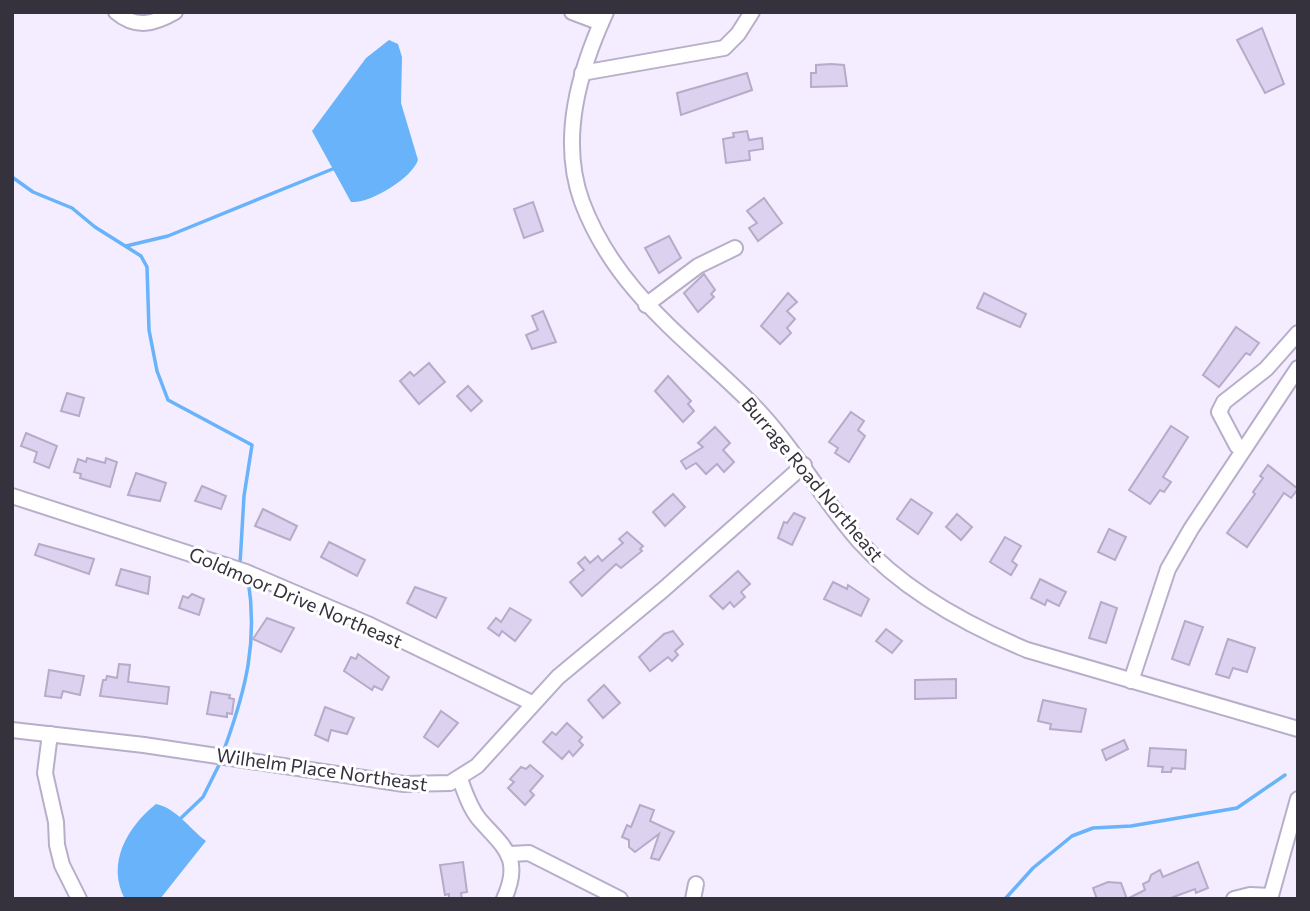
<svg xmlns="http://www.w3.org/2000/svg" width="1310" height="911" font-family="Commissioner,sans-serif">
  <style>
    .water { fill: #68b3fa }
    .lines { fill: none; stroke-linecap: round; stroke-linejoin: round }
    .stream { stroke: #68b3fa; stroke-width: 3.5 }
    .building { fill: #dcd2ef; stroke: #b6abc8; stroke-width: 2 }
    .minor-casing { stroke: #b8aeca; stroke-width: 18 }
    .minor { stroke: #fff; stroke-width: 14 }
    .labels { text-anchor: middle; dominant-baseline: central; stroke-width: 6; stroke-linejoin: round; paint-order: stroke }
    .street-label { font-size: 19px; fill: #35313d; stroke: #fff }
  </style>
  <rect width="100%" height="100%" fill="#f3edff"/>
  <!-- water -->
  <g class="water">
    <path d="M389,40L398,44L402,57L401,103L418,160C412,178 370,204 351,202L312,131L366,58Z"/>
    <path d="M156,804C176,808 190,829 206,841L160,899H125C106,864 127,827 156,804Z"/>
  </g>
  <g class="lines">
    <!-- stream -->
    <g class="stream">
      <path d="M12,177L33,192L72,208L95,227L141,256L147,267L149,330L157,371L168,400L252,445L244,496L240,564"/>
      <path d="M126,246L168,236L335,168"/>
      <path d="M225,747C246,689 258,641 248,579"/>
      <path d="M179,820L203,797L219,765"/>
      <path d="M1005,899L1033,868L1072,836L1093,828L1131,826L1237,808L1285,775"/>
    </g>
  </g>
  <!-- building -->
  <g class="building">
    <path d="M1262,28L1284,84L1265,93L1237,40Z"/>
    <path d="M831,64L844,65L847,86L811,87V73H816V65Z"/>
    <path d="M747,73L752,90L681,115L677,93Z"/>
    <path d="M747,131L749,140L762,138L763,149L749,151L750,160L726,163L723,139L734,137L733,133Z"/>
    <path d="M764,198L782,223L758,241L749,228L757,223L747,211Z"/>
    <path d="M533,202L543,231L524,238L514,209Z"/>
    <path d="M669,236L681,258L659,273L645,248Z"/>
    <path d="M704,274L715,290L711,294L714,297L698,312L684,293Z"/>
    <path d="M788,293L797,302L787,311L795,319L787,328L791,333L780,344L761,326Z"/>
    <path d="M984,293L1026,314L1020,327L977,308Z"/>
    <path d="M543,311L556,342L532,349L526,335L538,330L532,316Z"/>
    <path d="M1236,327L1259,343L1250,355L1246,353L1219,387L1203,375Z"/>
    <path d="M429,363L445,382L419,404L400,381L410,372L414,376Z"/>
    <path d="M668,376L691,401L688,404L694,411L683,422L655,391Z"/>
    <path d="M468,386L482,401L471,411L457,396Z"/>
    <path d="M67,393L84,398L79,416L61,411Z"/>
    <path d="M851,412L864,421L858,430L865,436L849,462L835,453L838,448L829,442Z"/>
    <path d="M1171,426L1188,437L1163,477L1171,482L1164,492L1160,490L1150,504L1129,490Z"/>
    <path d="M715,427L730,443L723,450L734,462L724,472L717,464L706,474L696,463L686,469L681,461L703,447L698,443Z"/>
    <path d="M26,433L57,446L49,468L34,462L37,452L21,446Z"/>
    <path d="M87,458L105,463L106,458L117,462L110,487L80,478L81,474L74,472L78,459L86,462Z"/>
    <path d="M1268,465L1298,489L1291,498L1284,493L1247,547L1227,533L1255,494L1253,492L1263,478L1260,476Z"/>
    <path d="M136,473L166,483L160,501L128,495Z"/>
    <path d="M202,486L226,496L221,509L195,501Z"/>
    <path d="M673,494L685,507L665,526L653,512Z"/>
    <path d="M911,499L932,513L918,534L897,519Z"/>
    <path d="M263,509L297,526L290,540L255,526Z"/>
    <path d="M794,513L805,518L792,545L778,538L784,522L787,523Z"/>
    <path d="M957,514L972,527L961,540L946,527Z"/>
    <path d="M1109,529L1126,537L1115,560L1098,552Z"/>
    <path d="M627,532L643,546L640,549L642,551L621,568L616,564L582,596L570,582L584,570L578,563L585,557L590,563L598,556L602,561L623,543L619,539Z"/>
    <path d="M1005,537L1021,546L1012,561L1017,565L1011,575L990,562Z"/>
    <path d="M329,542L365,560L357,576L321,557Z"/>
    <path d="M39,544L94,559L89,574L35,555Z"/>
    <path d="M121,569L150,577L148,594L116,585Z"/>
    <path d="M738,571L750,584L741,592L745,597L734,607L730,602L723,609L710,596Z"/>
    <path d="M1040,579L1066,592L1059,606L1047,600L1045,605L1031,598Z"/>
    <path d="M833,582L847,589L848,585L869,599L861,616L824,599Z"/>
    <path d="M415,587L446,598L436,618L407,603Z"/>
    <path d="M192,594L204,599L199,615L179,608L183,596L188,598Z"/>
    <path d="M1101,602L1117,608L1106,643L1089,638Z"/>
    <path d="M510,608L531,620L515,641L502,631L499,636L488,628L496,618L501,622Z"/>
    <path d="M267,618L294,628L281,652L253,639Z"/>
    <path d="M1185,621L1203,627L1189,665L1172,659Z"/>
    <path d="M886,629L902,641L892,653L876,641Z"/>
    <path d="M673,631L683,644L675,651L678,655L672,661L668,657L650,671L639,657L664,634Z"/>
    <path d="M1228,639L1255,648L1247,672L1233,668L1229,678L1216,674Z"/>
    <path d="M358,654L389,677L382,690L374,686L372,690L344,671L351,657L356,659Z"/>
    <path d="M119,664L130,665L128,682L169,687L167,704L100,696L103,680H106L107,676L117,678Z"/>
    <path d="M49,670L84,676L80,695L63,691L61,698L45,696Z"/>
    <path d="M956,679V698L915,699V680Z"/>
    <path d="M604,685L620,703L603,718L588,700Z"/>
    <path d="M211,692L230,695L229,698L234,699L232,714L227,713V717L207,714Z"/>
    <path d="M1043,700L1086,709L1081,732L1050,729L1051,724L1038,721Z"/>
    <path d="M325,707L354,718L347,734L331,730L328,741L315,735Z"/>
    <path d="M441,711L458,723L438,747L424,737Z"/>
    <path d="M567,723L582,737L579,741L583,745L573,756L569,751L562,759L543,742L552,732L556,735Z"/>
    <path d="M1124,740L1128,749L1106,760L1102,750Z"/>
    <path d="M1150,748L1186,750L1185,769L1172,768L1171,772H1162L1163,767L1148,766Z"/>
    <path d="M530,765L543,776L530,791L534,795L525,805L508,788L514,782L510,779L521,767L526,769Z"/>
    <path d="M640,805L654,810L650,821L674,832L659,860L651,858L659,834L635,852L629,847V840L622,837L627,825L631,827Z"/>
    <path d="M463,862L467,892L461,893L462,899H449V894L445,895L440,865Z"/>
    <path d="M1198,862L1208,888L1196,893L1195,889L1168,899H1097L1093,888L1108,882L1121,883L1127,899L1145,890L1143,884L1149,881L1151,875L1160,870L1163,877Z"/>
  </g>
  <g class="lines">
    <defs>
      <g id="minor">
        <path d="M116,12C136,29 154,24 175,12"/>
        <path d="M572,12L601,23"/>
        <path d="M606,12C579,71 559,139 582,202C616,292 686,338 751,403C793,445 820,497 859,541C903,590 967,625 1027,650L1298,729"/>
        <path d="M582,73L724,48L738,34L752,12"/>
        <path d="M646,305L698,266L735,248"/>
        <path d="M1243,450L1237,446L1219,412L1224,402L1266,369L1298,333"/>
        <path d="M12,496L246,572L370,625L532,703"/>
        <path d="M1131,681L1168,569L1191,529L1298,368"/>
        <path d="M12,730L144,745L404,784L450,783L477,766L558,677L664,589L804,465"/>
        <path d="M50,734L45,773L56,822L57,845L62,865L79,899"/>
        <path d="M460,779C465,793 470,808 479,819C503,847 523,857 504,899"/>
        <path d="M510,854L529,853L620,899"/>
        <path d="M693,899L696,884"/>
        <path d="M1234,899L1250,895L1271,896"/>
        <path d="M1270,899L1298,799"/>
      </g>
    </defs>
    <!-- minor casing -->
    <use href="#minor" class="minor-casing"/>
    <!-- minor -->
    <use href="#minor" class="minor"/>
  </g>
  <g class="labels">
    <!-- street labels -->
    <g class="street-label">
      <text transform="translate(813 479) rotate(50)">Burrage Road Northeast</text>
      <text transform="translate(296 597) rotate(23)">Goldmoor Drive Northeast</text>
      <text transform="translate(322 769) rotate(8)">Wilhelm Place Northeast</text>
    </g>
  </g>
  <!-- border -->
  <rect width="1310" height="911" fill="none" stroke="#35313d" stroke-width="28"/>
</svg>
